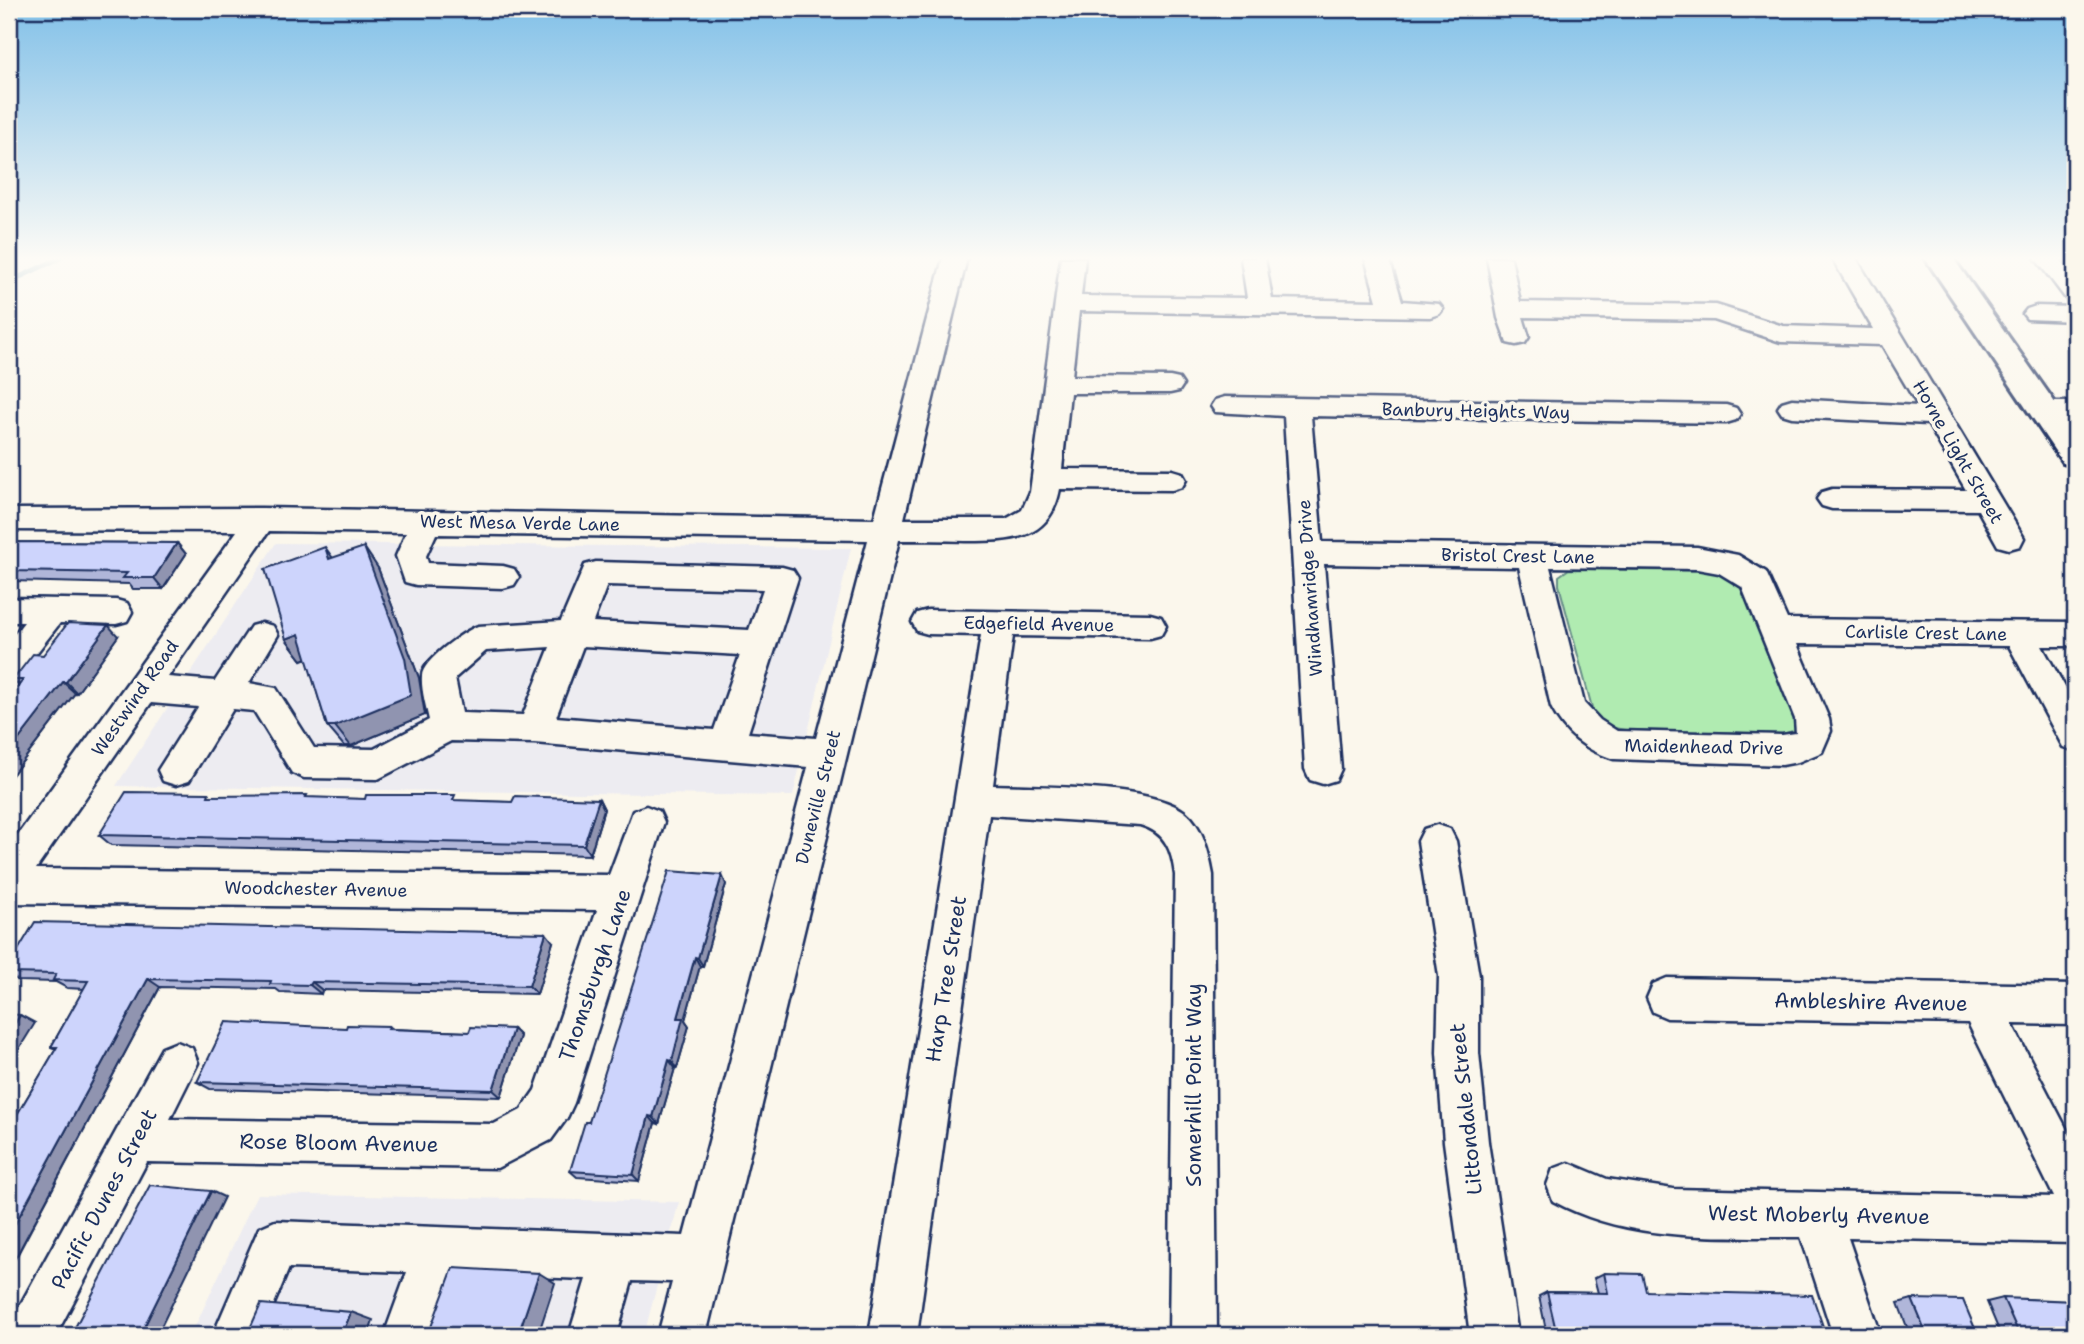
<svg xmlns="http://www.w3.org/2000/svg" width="2084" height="1344" font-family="'Shantell Sans',sans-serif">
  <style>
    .built { fill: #edecf1 }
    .green { fill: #b0ebb1; stroke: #668d88; stroke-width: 2 }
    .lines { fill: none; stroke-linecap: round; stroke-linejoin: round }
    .stream { stroke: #5c91b0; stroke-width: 5 }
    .minor-casing { stroke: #1b2f5e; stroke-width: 5 }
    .major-casing { stroke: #1b2f5e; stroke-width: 6 }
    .minor { fill: #fbf7ec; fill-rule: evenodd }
    .major { fill: #fbf7ec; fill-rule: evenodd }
    .wall { fill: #b0b6d9; stroke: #1b2f5e; stroke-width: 2 }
    .shaded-wall { fill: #9094b0; stroke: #1b2f5e; stroke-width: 2 }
    .building { fill: #cdd4fc; stroke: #1b2f5e; stroke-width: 2 }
    .labels { text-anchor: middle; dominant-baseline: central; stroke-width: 7; stroke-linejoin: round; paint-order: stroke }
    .street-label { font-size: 18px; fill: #1b2f5e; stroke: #fbf7ec }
    .near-street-label { font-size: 21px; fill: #1b2f5e; stroke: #fbf7ec }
  </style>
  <rect width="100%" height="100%" fill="#fbf7ec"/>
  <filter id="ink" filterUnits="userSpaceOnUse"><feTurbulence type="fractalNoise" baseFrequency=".0143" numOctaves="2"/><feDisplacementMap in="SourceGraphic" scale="14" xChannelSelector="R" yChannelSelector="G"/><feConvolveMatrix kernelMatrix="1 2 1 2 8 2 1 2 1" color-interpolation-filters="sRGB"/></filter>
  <g filter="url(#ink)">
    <!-- built -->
    <g class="built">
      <path d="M276,543L851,548L793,796L116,786Z"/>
      <path d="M257,1194L679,1202L644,1335H191Z"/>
    </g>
    <!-- green -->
    <path class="green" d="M1569,569L1715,571L1733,576L1743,585L1795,717L1796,730L1783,734L1625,730L1604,726L1594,715L1559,585V576Z"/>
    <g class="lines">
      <!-- stream -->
      <path class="stream" d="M9,282L60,258"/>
      <defs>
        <g id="minor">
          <path d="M943,258H967L904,519H1006L1022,510L1030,492L1061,258H1085L1081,296L1247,298L1241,258H1265L1272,299L1377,301L1365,258H1389L1402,301L1439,304L1443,309L1439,314L1430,317L1079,311L1072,376L1170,377L1179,379L1183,385L1179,391L1170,393H1070L1062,469L1172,470L1182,473L1186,480L1182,487L1172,490L1060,489C1050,542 1009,541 965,541C943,540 921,540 899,540L706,1335H658L672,1282L632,1281L617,1335H569L586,1279L454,1274L432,1335H384L407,1272L289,1268L261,1335H213L259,1228L275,1221L684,1236L808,767L534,743L451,741L378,779L304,778L292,773L254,711L233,709L189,781L176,785L163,781L158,770L198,707L151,703L36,869L609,875L633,811L646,806L659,811L664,822L574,1103L567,1118L551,1140L497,1168L147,1162L56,1335H9L13,1318L162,1048L177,1042L192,1048L198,1063L170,1119L494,1124L521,1110L535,1090L597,910L9,903V847L237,531L9,530V509L262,508L874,519ZM269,531L406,533L396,556L405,582L416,585L503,588L514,585L519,577L514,569L503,566L428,563L426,556L436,534L868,540L816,738L748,733L798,578L793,570L782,567L596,562L585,565L561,621L478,626C464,631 422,661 422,676C421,690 426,706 429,720L374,749L314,748L276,688L249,683L278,635L273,626L262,623L251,626L215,681L168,677ZM607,585L763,589L749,630L593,622ZM583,646L740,655L714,730L556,717ZM550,647L523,715L462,713L455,678L486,651Z"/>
          <path d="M1487,258H1511L1520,302L1716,305L1783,326L1873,329L1832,258H1856L2024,538L2020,546L2009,549L1998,546L1978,510L1832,509L1822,506L1817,499L1822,492L1832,489L1966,490L1928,424L1792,417L1782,414L1778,408L1782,402L1792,399L1918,406L1882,345L1781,342L1714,320L1523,317L1529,337L1525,343L1516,345L1507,343L1498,318Z"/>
          <path d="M2035,258H2059L2075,278V301L2066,299Z"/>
          <path d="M2036,306L2075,307V321L2027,319L2023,314L2027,309Z"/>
          <path d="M1225,397L1726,405L1736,408L1740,414L1736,420L1726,423L1311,416L1322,542L1697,547L1738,555L1766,572L1787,619L2075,622V646H2042L2075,705V751L2063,747L2009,646L1797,644L1829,719L1831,731L1822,752L1798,762L1782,765L1614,759C1585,750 1565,734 1551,707L1519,567L1324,564L1341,769L1336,780L1323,784L1310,780L1305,769L1284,416L1215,412L1211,406L1215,400ZM1550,567L1697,569L1719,573L1742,587L1795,719L1796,733L1782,735L1617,731L1600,720L1584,703Z"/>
          <path d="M2045,402H2075V420L2035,417L2031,411L2035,405Z"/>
          <path d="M9,598L116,600L127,603L132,612L127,621L116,624L60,623L21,673L9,677V641L24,622H9Z"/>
          <path d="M928,610L1150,614L1161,617L1166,626L1161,635L1150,638L1013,636L993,785C1039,787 1151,785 1185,812C1203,826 1209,853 1213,875L1217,1335H1169L1175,875C1172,851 1166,832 1140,825L989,815L917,1335H869L981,635L928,634L917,631L912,622L917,613Z"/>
          <path d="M1437,825L1450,829L1456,841L1479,976V1053L1488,1142L1518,1335H1470L1444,1142L1437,1053L1439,976L1418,841L1424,829Z"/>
          <path d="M1667,978L2075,985V1025L2012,1024L2075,1145V1243L1848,1238L1881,1335H1833L1801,1237C1717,1236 1630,1243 1553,1201L1547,1185L1553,1169L1569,1163L1607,1179L1673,1189L2054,1197L1968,1023L1667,1018L1653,1012L1647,998L1653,984Z"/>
        </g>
        <path id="major" d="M1925,258H1953L2075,431V466L2063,463Z"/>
      </defs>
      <!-- minor casing -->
      <use href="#minor" class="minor-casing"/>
      <!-- major casing -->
      <use href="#major" class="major-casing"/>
      <!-- minor -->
      <use href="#minor" class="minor"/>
      <!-- major -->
      <use href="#major" class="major"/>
    </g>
    <!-- wall -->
    <g class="wall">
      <path d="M9,542L177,543L186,554L163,589H133L129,584L10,581L9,583Z"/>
      <path d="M333,558L378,568L419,678L425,715L351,746H344L327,726L307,658L302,660L286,639Z"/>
      <path d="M118,636L77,693H75L9,779V698L19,685L13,680L43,655Z"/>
      <path d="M211,796L512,802L599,799L604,809L590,855L111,845L99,835Z"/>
      <path d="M726,884L703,966H700L685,1020L689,1026L677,1068H675L659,1124L655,1123L639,1181L577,1177L570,1171L589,1122Z"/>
      <path d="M553,942L537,994L322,990L321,994L280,992L276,989L160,987L19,1252L15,1118L56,1049L51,1047L84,989L67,988L56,982L19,981L9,975V965Z"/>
      <path d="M389,1026L393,1029L469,1032L513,1029L520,1036L501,1097L210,1089L197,1082L346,1028Z"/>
      <path d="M1604,1273L1646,1291L1826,1335H1547L1539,1296L1547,1292L1598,1293L1594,1278Z"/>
      <path d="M2003,1298L2075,1335H1910L1898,1303L1912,1299L1976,1331L2000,1333L1987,1302Z"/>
    </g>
    <!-- shaded-wall -->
    <g class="shaded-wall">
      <path d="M177,543L186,554L163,589L154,578Z"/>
      <path d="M325,547L340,568L329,559Z"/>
      <path d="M364,547L378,568L419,678L425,715L351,746L335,726Z"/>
      <path d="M108,625L118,636L77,693L66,682Z"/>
      <path d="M299,634L316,655L302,660L286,639Z"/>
      <path d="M63,682L75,693L9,779V752Z"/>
      <path d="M599,799L604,809L590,855L584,845Z"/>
      <path d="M722,875L726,884L703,966L698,958Z"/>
      <path d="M546,933L553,942L537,994L529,986Z"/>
      <path d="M695,957L700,966L685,1020L689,1026L677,1068L672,1061L678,1018Z"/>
      <path d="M148,979L160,987L9,1270V1235Z"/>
      <path d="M312,982L322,990L321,994L310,985Z"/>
      <path d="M20,1015L35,1023L9,1065V1033Z"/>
      <path d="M513,1029L520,1036L501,1097L493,1090Z"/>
      <path d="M669,1060L675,1068L659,1124L653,1117Z"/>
      <path d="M649,1116L655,1123L639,1181L633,1175Z"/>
      <path d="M211,1191L224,1197L157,1335H140Z"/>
      <path d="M539,1273L555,1283L538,1335H518Z"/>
      <path d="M351,1312L373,1320L368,1335H342Z"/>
    </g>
    <!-- building -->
    <g class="building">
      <path d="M9,542L177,543L154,578H123L127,573L9,571Z"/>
      <path d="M325,547L329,559L364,547L405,658L411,695L335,726H327L299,634L286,639L265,569Z"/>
      <path d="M68,623L108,625L66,682H63L9,752V698L23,680H13L33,654L43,655Z"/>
      <path d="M126,792L209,793L208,796L307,795L306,797L365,799L366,795H455L453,800L512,802L515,796L599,799L584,845L99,835Z"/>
      <path d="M669,871L722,875L698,958L695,957L678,1018H683L672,1061L669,1060L653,1117L649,1116L633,1175L570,1171L585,1122H589Z"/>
      <path d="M35,922L546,933L529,986L312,982L310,985L270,984L271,981L148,979L9,1235V1122L11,1118H15L57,1047H51L88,981L53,980L56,974L9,973V965Z"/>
      <path d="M9,1014L20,1015L9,1033Z"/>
      <path d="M226,1022L346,1028L347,1025L389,1026L388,1029L469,1032L471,1027L513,1029L493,1090L197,1082Z"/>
      <path d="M150,1185L211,1191L140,1335H71Z"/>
      <path d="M453,1268L539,1273L518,1335H428Z"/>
      <path d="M1604,1273L1642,1274L1646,1291L1812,1295L1826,1335H1557L1547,1292L1608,1293Z"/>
      <path d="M2003,1298L2075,1301V1335H1927L1912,1299L1963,1300L1976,1331L2019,1334Z"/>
      <path d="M261,1304L351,1312L342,1335H247Z"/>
    </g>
  </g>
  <!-- sky -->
  <linearGradient id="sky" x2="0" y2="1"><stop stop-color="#81c0e8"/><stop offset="0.58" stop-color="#fdfbf6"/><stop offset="1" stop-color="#fdfbf6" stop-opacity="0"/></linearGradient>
  <rect width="2084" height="446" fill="url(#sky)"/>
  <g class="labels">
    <!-- street labels -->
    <g class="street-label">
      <text transform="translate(1476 411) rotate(1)">Banbury Heights Way</text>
      <text transform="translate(1958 452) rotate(60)">Horne Light Street</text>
      <text transform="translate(520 523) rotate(1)">West Mesa Verde Lane</text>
      <text transform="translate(1518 556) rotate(1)">Bristol Crest Lane</text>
      <text transform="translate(1310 588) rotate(-94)">Windhamridge Drive</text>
      <text transform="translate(1039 624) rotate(1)">Edgefield Avenue</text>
      <text transform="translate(1926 633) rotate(1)">Carlisle Crest Lane</text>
      <text transform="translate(135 698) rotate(-55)">Westwind Road</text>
      <text transform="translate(1704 747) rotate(1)">Maidenhead Drive</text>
      <text transform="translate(818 797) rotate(-76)">Duneville Street</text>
      <text transform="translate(316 889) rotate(1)">Woodchester Avenue</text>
    </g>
    <!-- near-street labels -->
    <g class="near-street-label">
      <text transform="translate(595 975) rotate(-71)">Thomsburgh Lane</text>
      <text transform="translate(946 979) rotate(-81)">Harp Tree Street</text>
      <text transform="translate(1871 1002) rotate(1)">Ambleshire Avenue</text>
      <text transform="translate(1194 1085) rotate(-90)">Somerhill Point Way</text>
      <text transform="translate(1466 1109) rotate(-96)">Littondale Street</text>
      <text transform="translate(339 1143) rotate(1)">Rose Bloom Avenue</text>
      <text transform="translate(104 1199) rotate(-62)">Pacific Dunes Street</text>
      <text transform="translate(1819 1215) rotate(1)">West Moberly Avenue</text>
    </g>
  </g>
  <!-- margin -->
  <rect width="2084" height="1344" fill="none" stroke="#fbf7ec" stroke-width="35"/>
  <rect x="18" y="18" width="2049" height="1309" fill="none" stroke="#1b2f5e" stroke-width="2.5" filter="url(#ink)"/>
</svg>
